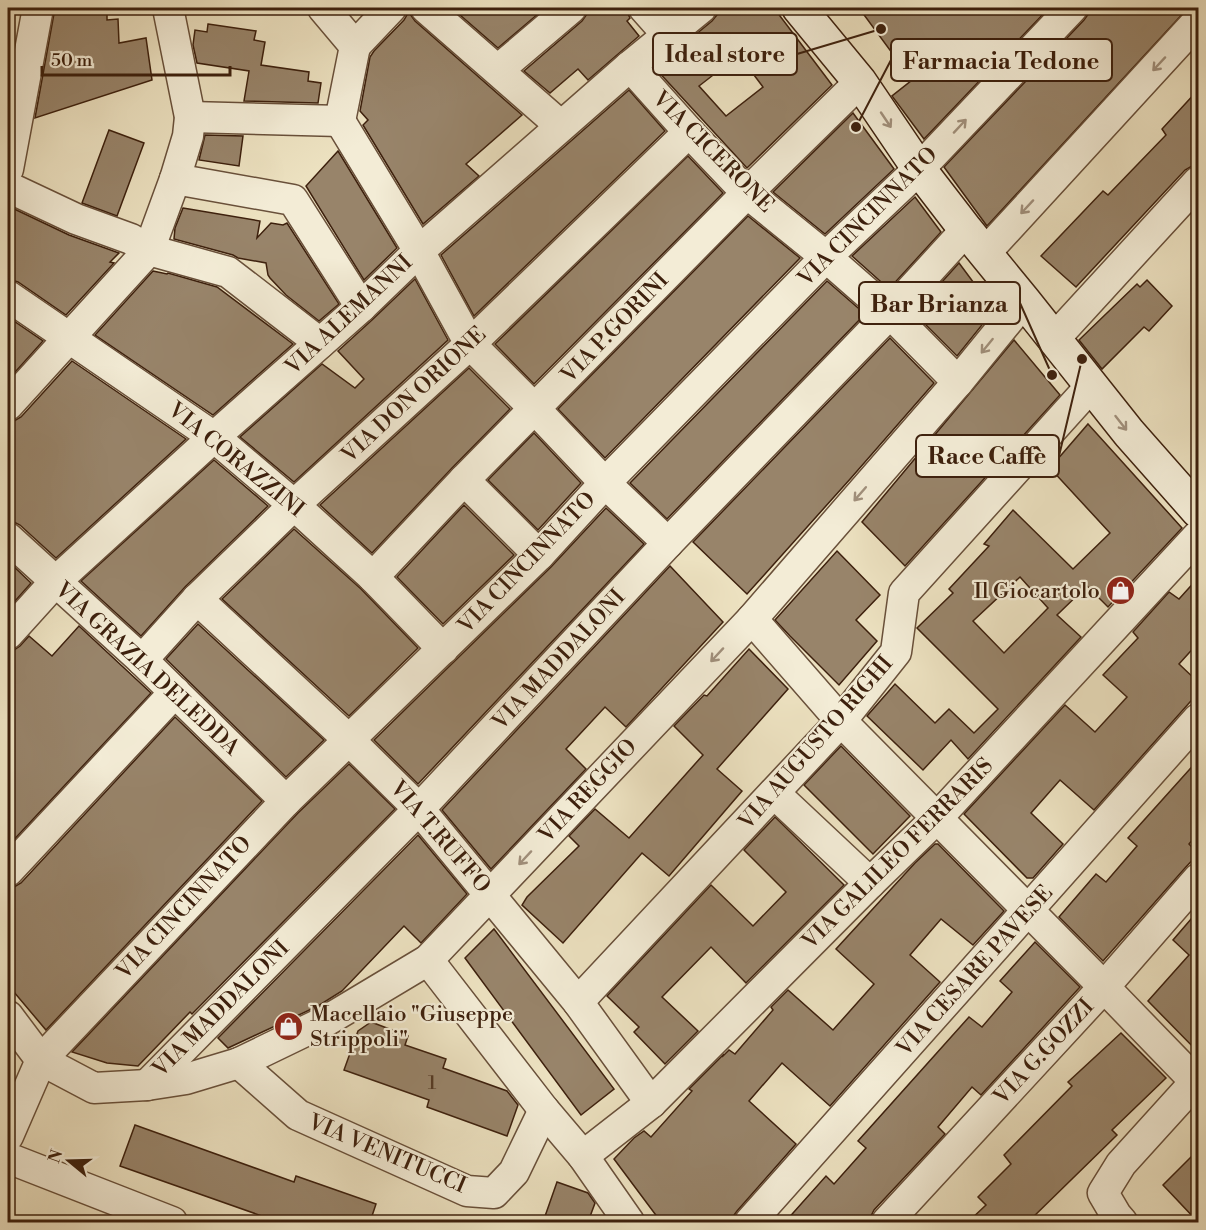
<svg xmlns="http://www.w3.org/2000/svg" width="1206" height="1230" font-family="'Libre Bodoni',serif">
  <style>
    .building { fill: #98846a; stroke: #3d200d; stroke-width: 1.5; fill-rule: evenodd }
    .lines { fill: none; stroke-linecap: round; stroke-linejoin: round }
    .minor-casing { stroke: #69503a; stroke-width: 33 }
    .secondary-casing { stroke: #3d200d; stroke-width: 36 }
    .minor { stroke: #f3ecd6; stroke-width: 30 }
    .secondary { stroke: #f3ecd6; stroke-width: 33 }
    .oneway { stroke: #a1907c }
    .labels { text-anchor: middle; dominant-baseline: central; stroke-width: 4.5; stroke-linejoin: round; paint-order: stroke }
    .number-label { font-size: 20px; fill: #543924 }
    .street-label { font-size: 22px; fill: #3d200d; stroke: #f3ecd6 }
    .poi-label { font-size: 22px; fill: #3d200d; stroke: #f3ecd6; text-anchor: end }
    .leader { fill: none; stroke: #3d200d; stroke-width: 2 }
    .callout-dot { fill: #3d200d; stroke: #f3ecd6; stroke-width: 2 }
    .callout { fill: #f3ecd6; stroke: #3d200d; stroke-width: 2 }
    .callout-label { font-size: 24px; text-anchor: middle; font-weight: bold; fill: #3d200d }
  </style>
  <rect width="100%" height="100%" fill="#ece1c0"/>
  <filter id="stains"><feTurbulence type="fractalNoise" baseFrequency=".00333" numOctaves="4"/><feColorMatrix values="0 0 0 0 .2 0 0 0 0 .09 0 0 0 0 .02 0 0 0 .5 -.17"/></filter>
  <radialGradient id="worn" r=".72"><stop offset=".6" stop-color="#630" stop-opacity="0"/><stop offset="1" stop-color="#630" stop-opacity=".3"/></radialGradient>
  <!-- building -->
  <g class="building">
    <path d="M55,8H107V20L118,19L119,43L146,38L152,80L35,118Z"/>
    <path d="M408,8H409L410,14L415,21L522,115L466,164L479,176L423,224L363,125L368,120L360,111L370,57L374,51L404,20L408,13Z"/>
    <path d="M452,8H545L498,48Z"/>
    <path d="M588,8H627V12L630,18L627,21L639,36L588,80L578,69L550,93L524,71L582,21L587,14Z"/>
    <path d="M718,8H774L832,85L747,168L655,68L712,21L717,15ZM739,55L763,87L726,116L699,86Z"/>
    <path d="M859,8H1049L924,139L892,96L912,80Z"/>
    <path d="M1089,8H1188L987,226L944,167L1084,20L1089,13Z"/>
    <path d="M208,24L256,31L254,40L265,42L261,65L309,72L308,81L321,83L318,103L244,101L249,71L197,63L193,45L195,30L207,32Z"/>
    <path d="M629,90L665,131L474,316L441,255Z"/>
    <path d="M1198,90V165L1192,166L1185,170L1076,287L1041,256L1103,191L1108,195L1166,135L1162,129Z"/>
    <path d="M853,113L894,169L825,234L773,192Z"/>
    <path d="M109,130L144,143L117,216L82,203Z"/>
    <path d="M205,135L243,136L239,166L199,160Z"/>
    <path d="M338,151L397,248L364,280L306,186Z"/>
    <path d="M688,156L723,193L534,384L495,344Z"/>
    <path d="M915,197L941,232L889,289L852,256Z"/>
    <path d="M8,206L69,235L119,253L110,262L114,263L66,315L18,282L8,279Z"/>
    <path d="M183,208L260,221L257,238L271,223L283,225L287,223L339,304L319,321L286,295L270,278L268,275L266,263L238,258L233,255L174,239L175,228Z"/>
    <path d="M748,216L800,258L605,458L558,409Z"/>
    <path d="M959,263L994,310L957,356L914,313Z"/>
    <path d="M153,271L167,274L168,273L217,287L293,344L213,415L95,335Z"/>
    <path d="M415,279L448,340L294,482L240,437L322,364L355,388L364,379L338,351L372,320Z"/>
    <path d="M1147,280L1172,306L1149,331L1144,327L1102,369L1079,340L1137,284L1140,287Z"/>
    <path d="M827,281L865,314L667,519L630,483Z"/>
    <path d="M8,317L43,341L8,380Z"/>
    <path d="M890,338L934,383L851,478L747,594L693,542Z"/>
    <path d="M1014,340L1060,395L905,566L862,522Z"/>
    <path d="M72,361L186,439L56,558L20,525L12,521H8V422L14,421L21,417Z"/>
    <path d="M469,368L510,409L452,468L372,553L320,505Z"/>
    <path d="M1088,424L1182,528L1108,607L1087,586L1057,615L1081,637L968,759L951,740L923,770L867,716L895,684L935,723L949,709L974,733L998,709L917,628L953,593L949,589L989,546L984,544L1013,510L1073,569L1110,533L1050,468ZM1020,577L1048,608L1004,653L973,621Z"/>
    <path d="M534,433L581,483L538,530L488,480Z"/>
    <path d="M214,460L268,506L185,587L141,636L81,581Z"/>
    <path d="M464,505L514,555L443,624L397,577Z"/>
    <path d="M606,508L644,544L418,784L374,740L551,567Z"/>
    <path d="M294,529L361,589L418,648L349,716L222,599Z"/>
    <path d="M837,551L880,595L856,620L877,641L839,685L790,636L775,620Z"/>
    <path d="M8,561L31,583L8,609Z"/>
    <path d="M670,566L723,622L626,727L605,707L566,749L586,769L491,869L442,810Z"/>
    <path d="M1198,578V643L1179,664L1198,682V693L1094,810L1060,780L1031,813L1063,844L1033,878H1027L964,814L1065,705L1095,732L1127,697L1103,675L1138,638L1133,632L1169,592L1179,599Z"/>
    <path d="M198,624L324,740L286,777L166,659Z"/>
    <path d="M79,626L151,693L8,846V651L14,650L20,646L29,636L52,656Z"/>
    <path d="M749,649L788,689L717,769L742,791L669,876L642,853L563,943L522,905L527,897L579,846L569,836L595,809L629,838L703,755L674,726L704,695L707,696Z"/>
    <path d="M175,717L262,801L46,1030L8,985V888L14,887L21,883Z"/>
    <path d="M841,746L910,816L873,854L804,785Z"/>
    <path d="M1198,760V833L1189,844L1198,854L1185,868L1103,961L1059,917L1096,874L1106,882L1137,846L1128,838Z"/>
    <path d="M349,764L395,809L192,1014L190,1012L138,1066L107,1063L72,1052L298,813Z"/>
    <path d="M775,817L844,885L746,983L711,947L662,997L698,1031L665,1064L634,1032L639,1027L607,996L711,885L753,926L786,892L744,850Z"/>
    <path d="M418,835L467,894L421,943L404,926L342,991L318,1006L228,1048L218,1038Z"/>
    <path d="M935,844H938L1004,911L973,945L941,919L910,955L940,982L830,1106L782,1063L749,1101L796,1144L737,1211L729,1222H661L614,1159L634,1138L644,1131L651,1137L692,1091L689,1089L723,1055V1056L729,1050L735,1054L773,1010L771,1007L788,990L833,1030L874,984L836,949L915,863Z"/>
    <path d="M1198,911V1052L1148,1001L1189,955L1173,940Z"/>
    <path d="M494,929L614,1089L581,1115L465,958Z"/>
    <path d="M1035,942L1080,987L981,1095L972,1087L938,1127L945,1134L874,1210L870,1218V1222H785L826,1176L834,1184L866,1148L858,1141L969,1017L982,1027L1012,992L1000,981Z"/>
    <path d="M371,1022L408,1036L405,1045L446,1059L443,1068L507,1091L518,1105L507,1136L427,1107L429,1100L344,1070L358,1031Z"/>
    <path d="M1121,1033L1166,1078L1112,1130L1117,1135L1028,1222H968L986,1205L978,1197L1011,1164L1004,1155L1072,1086L1068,1082Z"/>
    <path d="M135,1125L294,1182L296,1176L376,1204L370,1222H300L281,1216L279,1222L120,1166Z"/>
    <path d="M1198,1150V1222L1163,1185Z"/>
    <path d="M557,1182L588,1193L595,1203L588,1222H543Z"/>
  </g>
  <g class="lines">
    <defs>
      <g id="minor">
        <path d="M426,8L561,126"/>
        <path d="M644,8L668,35"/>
        <path d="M355,46L391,8"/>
        <path d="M630,66L689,132L747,193L826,257L890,313L958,382"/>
        <path d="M498,70L571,8"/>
        <path d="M190,117L340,121L355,46L323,8"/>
        <path d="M340,121L419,251L470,344L535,409L605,483L668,543"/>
        <path d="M8,169L38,8"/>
        <path d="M175,179L293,200L361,307"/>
        <path d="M8,187L76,219L131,239L149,250L228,272L320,343"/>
        <path d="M985,253L1198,21"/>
        <path d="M8,296L214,437L294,505L373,577L443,649"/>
        <path d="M1054,339L1198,182"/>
        <path d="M8,405L149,250L175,179L188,136L190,117L168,8"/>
        <path d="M464,480L539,555"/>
        <path d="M8,538L142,660L286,801"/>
        <path d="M373,577L464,480L747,193L860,82"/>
        <path d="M197,599L349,740L419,809L578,1002L651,1103"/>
        <path d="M752,619L841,721L1104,987L1196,1082"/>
        <path d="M8,634L55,582L214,437L361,307L419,251L630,66L701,8"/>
        <path d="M142,660L197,599L294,505L470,344L689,132"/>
        <path d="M774,793L870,883"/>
        <path d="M8,871L175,692"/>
        <path d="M428,960L544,1110L583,1156L629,1222"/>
        <path d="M578,1002L841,721L896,652L904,593L1091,386"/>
        <path d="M8,1016L41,1060L94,1088L147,1085L186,1079L239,1063L326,1021L428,960L752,619L958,382L1024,301"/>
        <path d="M239,1063L298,1115L467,1191L494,1193L514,1172L544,1110"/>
        <path d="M147,1085L419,809L668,543L890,313L966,230"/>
        <path d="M8,1136L41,1060L286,801L539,555L605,483L826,257L919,169L1072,8"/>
        <path d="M583,1156L651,1103L870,883L937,818L1198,536"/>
        <path d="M8,1158L172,1222"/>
        <path d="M750,1222L1198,719"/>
        <path d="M887,1222L1104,987L1198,879"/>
        <path d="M1122,1222L1116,1215L1103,1193L1121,1164L1198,1079"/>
      </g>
      <path id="secondary" d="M799,8L860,82L919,169L966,230L1024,301L1129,433L1198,511"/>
    </defs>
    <!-- minor casing -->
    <use href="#minor" class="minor-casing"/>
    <!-- secondary casing -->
    <use href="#secondary" class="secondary-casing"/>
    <!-- minor -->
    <use href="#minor" class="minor"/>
    <!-- secondary -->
    <use href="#secondary" class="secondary"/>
  </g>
  <!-- one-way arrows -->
  <defs><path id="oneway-shaft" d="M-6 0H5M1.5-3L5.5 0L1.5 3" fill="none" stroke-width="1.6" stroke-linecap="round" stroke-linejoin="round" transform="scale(1.5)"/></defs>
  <g class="oneway">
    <use href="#oneway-shaft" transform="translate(1159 64) rotate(133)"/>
    <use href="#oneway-shaft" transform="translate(886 120) rotate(56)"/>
    <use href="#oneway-shaft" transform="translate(960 126) rotate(-47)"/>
    <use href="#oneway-shaft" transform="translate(1027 207) rotate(133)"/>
    <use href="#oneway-shaft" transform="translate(987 346) rotate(129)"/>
    <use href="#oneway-shaft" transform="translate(1121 423) rotate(52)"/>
    <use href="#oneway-shaft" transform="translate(860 494) rotate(131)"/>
    <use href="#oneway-shaft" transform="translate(717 655) rotate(133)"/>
    <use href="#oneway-shaft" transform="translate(525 858) rotate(133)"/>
  </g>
  <!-- icons -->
  <defs>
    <symbol id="shop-disc" viewBox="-11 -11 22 22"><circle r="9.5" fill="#8f2418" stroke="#f3ecd6"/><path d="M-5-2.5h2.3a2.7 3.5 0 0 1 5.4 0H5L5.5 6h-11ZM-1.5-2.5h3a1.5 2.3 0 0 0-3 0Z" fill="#fff"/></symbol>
  </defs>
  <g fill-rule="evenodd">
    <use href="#shop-disc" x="1104" y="574" width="33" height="33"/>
    <use href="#shop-disc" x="272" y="1010" width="33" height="33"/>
  </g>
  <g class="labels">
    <!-- number labels -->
    <g class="number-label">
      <text x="432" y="1083">1</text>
    </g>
    <!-- street labels -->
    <g class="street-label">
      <text transform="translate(713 152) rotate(45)">VIA CICERONE</text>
      <text transform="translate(868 217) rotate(-45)">VIA CINCINNATO</text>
      <text transform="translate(349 315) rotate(-43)">VIA ALEMANNI</text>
      <text transform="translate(615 328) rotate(-46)">VIA P.GORINI</text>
      <text transform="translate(414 395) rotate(-43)">VIA DON ORIONE</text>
      <text transform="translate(236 460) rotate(39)">VIA CORAZZINI</text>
      <text transform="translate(527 563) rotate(-46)">VIA CINCINNATO</text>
      <text transform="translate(559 660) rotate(-47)">VIA MADDALONI</text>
      <text transform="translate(147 669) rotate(43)">VIA GRAZIA DELEDDA</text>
      <text transform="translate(816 743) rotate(-49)">VIA AUGUSTO RIGHI</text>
      <text transform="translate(588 791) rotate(-47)">VIA REGGIO</text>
      <text transform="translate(440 837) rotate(49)">VIA T.RUFFO</text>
      <text transform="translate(898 854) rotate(-45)">VIA GALILEO FERRARIS</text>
      <text transform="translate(184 908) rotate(-47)">VIA CINCINNATO</text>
      <text transform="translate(975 971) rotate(-48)">VIA CESARE PAVESE</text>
      <text transform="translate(221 1009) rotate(-45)">VIA MADDALONI</text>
      <text transform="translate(1044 1052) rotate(-47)">VIA G.GOZZI</text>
      <text transform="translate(387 1154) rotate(23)">VIA VENITUCCI</text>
    </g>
    <!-- poi labels -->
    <g class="poi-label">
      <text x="1100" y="591">Il Giocartolo</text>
      <text x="310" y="1014" text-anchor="start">Macellaio "Giuseppe<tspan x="310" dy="25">Strippoli"</tspan></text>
    </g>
  </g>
  <!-- callouts -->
  <path class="leader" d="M881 29L797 54M856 127L891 60M1052 375L1020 303M1082 359L1059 456"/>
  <g class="callout-dot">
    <circle cx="881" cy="29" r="6"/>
    <circle cx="856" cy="127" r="6"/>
    <circle cx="1052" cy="375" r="6"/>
    <circle cx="1082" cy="359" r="6"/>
  </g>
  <g class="callout">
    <rect x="653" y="33" width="144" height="42" rx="6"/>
    <rect x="891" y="39" width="221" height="42" rx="6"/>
    <rect x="859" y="282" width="161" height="42" rx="6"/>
    <rect x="916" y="435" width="143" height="42" rx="6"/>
  </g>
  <g class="callout-label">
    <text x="725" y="62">Ideal store</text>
    <text x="1001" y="69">Farmacia Tedone</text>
    <text x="939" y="312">Bar Brianza</text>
    <text x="987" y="464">Race Caffè</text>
  </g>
  <!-- margin -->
  <rect width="1206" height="1230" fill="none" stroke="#ece1c0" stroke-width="30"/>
  <rect x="9" y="9" width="1188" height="1212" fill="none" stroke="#3d200d" stroke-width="3"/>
  <rect x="15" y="15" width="1176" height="1200" fill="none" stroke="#3d200d" stroke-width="1.5"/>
  <!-- north arrow -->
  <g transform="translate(69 1161) rotate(289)" stroke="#f3ecd6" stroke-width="4.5" paint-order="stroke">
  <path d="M0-4.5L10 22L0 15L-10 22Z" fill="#3d200d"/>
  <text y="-9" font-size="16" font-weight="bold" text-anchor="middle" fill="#3d200d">N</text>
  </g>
  <!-- scale -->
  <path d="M42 66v9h188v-9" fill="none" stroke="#3d200d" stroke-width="3"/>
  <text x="51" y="66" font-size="18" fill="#3d200d" stroke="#f3ecd6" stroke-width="4.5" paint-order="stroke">50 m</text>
  <rect width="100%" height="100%" filter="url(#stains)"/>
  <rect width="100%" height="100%" fill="url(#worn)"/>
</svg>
